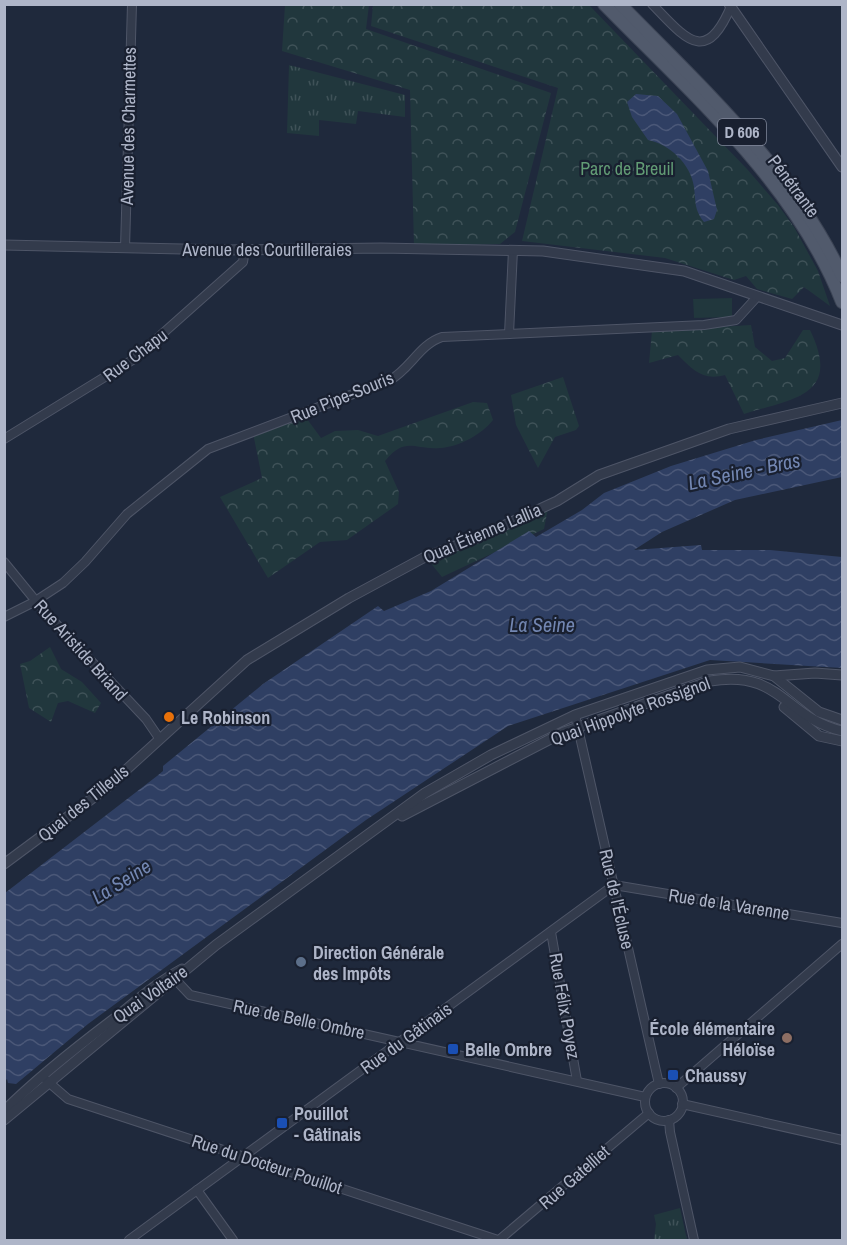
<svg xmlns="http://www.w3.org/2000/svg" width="847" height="1245" font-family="'Archivo Narrow',sans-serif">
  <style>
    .grass { fill: url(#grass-tufts) }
    .forest { fill: url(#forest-crowns) }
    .pitch { fill: #21373d }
    .water { fill: url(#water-waves) }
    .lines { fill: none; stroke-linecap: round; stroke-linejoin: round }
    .minor-casing { stroke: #4e5567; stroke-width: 10 }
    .tertiary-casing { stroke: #4e5567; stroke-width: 11 }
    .primary-casing { stroke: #3c4455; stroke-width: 14 }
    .minor { stroke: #333b4c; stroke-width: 8 }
    .tertiary { stroke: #333b4c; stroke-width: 9 }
    .primary { stroke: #515a6c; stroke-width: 12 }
    .food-dot { fill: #e8710a; stroke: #192030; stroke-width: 2 }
    .service-dot { fill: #5c6f8a; stroke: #192030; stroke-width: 2 }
    .education-dot { fill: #8d6e63; stroke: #192030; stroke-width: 2 }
    .transit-dot { fill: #1a4fb4; stroke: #192030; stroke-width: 2 }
    .labels { text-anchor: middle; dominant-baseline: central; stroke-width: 4.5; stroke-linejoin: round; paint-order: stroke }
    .shield { fill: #192030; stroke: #81889a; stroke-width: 1.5 }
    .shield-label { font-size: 16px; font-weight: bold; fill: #aeb5c8 }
    .street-label { font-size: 18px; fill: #aeb5c8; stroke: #192030 }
    .park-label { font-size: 18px; fill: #629c75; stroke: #192030 }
    .poi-label { font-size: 18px; font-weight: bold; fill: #aeb5c8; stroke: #192030; text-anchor: start }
    .water-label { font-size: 20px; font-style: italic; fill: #7387b3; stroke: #192030 }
  </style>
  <defs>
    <pattern id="grass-tufts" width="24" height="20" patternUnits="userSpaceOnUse" patternTransform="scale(1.5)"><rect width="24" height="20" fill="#21373d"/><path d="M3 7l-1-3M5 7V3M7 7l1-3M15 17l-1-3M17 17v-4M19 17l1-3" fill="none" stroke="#3f5258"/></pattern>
    <pattern id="forest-crowns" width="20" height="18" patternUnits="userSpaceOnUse" patternTransform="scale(1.5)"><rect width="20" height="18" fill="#21373d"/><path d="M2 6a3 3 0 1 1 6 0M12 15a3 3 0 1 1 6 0" fill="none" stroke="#3f5258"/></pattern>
    <pattern id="water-waves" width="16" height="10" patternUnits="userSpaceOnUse" patternTransform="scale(1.5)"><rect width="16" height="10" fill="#2f3f63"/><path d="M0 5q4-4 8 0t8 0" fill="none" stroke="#4b5878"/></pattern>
  </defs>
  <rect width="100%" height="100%" fill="#1f293c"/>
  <!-- grass -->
  <g class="grass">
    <path d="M289,65L405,95V117L358,111L356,124L319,120V136L287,133Z"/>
    <path d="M680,1208L687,1240H654L656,1224L654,1215Z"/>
  </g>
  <!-- forest -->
  <g class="forest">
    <path d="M285,5H369L366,29L551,93L515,232L500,244L414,246L410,90L282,51Z"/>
    <path d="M373,5H589L747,169L778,205L794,227L818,271L830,306L804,287L792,299L757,289L746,276L734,280L665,258L522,241L558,88L371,26Z"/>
    <path d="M751,325L755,347L772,361L785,358L803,330H810C842,396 794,398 744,414L725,375C703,381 693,370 678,355L649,363L652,331Z"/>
    <path d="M563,377L579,426L576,430L555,437L538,468L516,425L511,395Z"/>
    <path d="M473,402L487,403L493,420C482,434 459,447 440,448C413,450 406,436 385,461L399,492L398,504L347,540L320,542L268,578L220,497L262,478L253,433L307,419L321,438L335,431L358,430L378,436Z"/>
    <path d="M548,508L544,529L442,577L429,561Z"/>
    <path d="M50,647L61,669L82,682L101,703L95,713L68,701L58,703L51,722L29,708L20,664L30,661Z"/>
  </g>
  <!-- pitch -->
  <path class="pitch" d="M732,298V317L694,318L693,299Z"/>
  <!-- water -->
  <g class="water">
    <path d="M636,94L658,96L677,114L708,171L717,210L714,219L704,222C694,209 696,203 694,187C691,164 669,144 648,140L632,117L627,102Z"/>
    <path d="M842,420V477L735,500L662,532L634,550L701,545L702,550H770L842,557V668L710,660L508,726L366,820L88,1024L16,1084L8,1083L7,1079L5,1081V893L157,776L163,771V766L263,684L378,606L384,611L431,591L529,531L536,537L582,510L604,493L671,466L756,440Z"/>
  </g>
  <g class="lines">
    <defs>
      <g id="minor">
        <path d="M652,4C686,39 706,67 732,4"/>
        <path d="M125,248L132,4"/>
        <path d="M509,334L513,250"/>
        <path d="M4,439L134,359L243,262L245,250"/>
        <path d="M4,562L44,611L146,719L159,738"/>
        <path d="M4,617L34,602L63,583L85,562L127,514L208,449L390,380C410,369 420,344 442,337L704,325L736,320L757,297"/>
        <path d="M575,715L659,1084"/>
        <path d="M614,885L842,923"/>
        <path d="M551,932L577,1081"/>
        <path d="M172,976L190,995L645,1097"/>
        <path d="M46,1080L68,1099L498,1240"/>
        <circle cx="664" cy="1102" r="19"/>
        <path d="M676,1088L842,944"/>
        <path d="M682,1104L842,1140"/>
        <path d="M669,1120L670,1132L694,1240"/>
        <path d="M197,1190L233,1240"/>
        <path d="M129,1240L614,885"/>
        <path d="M499,1240L649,1113"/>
      </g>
      <g id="tertiary">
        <path d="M729,4L842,167"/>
        <path d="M4,245L227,250L381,248L543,251L684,271L842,325"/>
        <path d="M774,676L819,712L842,720"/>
        <path d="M784,707L819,736L842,741"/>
        <path d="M402,816L564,732L710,681C781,669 784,717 842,731"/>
        <path d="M4,864L105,789L247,660L349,598L425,557L477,538L557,501L599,475L729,429L842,403"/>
        <path d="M4,1111C37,1078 74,1049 111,1021C134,1003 156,983 182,969"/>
        <path d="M4,1120L216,945L425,793L491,755L575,715L707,670L740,667L774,676L815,673L842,675"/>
      </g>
      <g id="primary">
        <path d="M604,4C691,93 796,184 842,302"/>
        <path d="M620,4C701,87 793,170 842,276"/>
      </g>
    </defs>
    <!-- minor casing -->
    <use href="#minor" class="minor-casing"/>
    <!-- tertiary casing -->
    <use href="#tertiary" class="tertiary-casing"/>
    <!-- primary casing -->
    <use href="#primary" class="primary-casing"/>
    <!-- minor -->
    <use href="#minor" class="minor"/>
    <!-- tertiary -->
    <use href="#tertiary" class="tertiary"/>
    <!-- primary -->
    <use href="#primary" class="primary"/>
  </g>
  <!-- markers -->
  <circle class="food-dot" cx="169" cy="717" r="6"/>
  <circle class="service-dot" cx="301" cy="962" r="6"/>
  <circle class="education-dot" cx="787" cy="1038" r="6"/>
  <g class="transit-dot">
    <rect x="447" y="1043" width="12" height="12" rx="3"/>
    <rect x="667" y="1069" width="12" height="12" rx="3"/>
    <rect x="276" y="1117" width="12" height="12" rx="3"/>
  </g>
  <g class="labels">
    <!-- shield labels -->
    <rect class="shield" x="718" y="119" width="48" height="26" rx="4.5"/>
    <g class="shield-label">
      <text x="742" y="132">D 606</text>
    </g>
    <!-- street labels -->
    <g class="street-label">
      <text transform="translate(128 126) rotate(-89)">Avenue des Charmettes</text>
      <text transform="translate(794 186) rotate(53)">Pénétrante</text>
      <text x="267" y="249">Avenue des Courtilleraies</text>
      <text transform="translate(135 355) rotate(-37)">Rue Chapu</text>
      <text transform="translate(342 397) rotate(-22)">Rue Pipe-Souris</text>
      <text transform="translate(482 533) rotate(-23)">Quai Étienne Lallia</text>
      <text transform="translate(81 650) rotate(48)">Rue Aristide Briand</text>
      <text transform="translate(630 711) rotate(-20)">Quai Hippolyte Rossignol</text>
      <text transform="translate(83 803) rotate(-39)">Quai des Tilleuls</text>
      <text transform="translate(617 899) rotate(77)">Rue de l'Écluse</text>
      <text transform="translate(729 904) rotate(9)">Rue de la Varenne</text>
      <text transform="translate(150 994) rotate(-35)">Quai Voltaire</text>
      <text transform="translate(565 1006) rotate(80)">Rue Félix Poyez</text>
      <text transform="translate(299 1019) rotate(12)">Rue de Belle Ombre</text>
      <text transform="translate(406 1038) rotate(-36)">Rue du Gâtinais</text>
      <text transform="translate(267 1164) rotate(18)">Rue du Docteur Pouillot</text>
      <text transform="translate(574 1177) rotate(-41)">Rue Gatelliet</text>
    </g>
    <!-- park labels -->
    <g class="park-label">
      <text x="627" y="168">Parc de Breuil</text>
    </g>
    <!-- poi labels -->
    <g class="poi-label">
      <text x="181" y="717">Le Robinson</text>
      <text x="313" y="952">Direction Générale<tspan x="313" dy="21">des Impôts</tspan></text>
      <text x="775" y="1028" text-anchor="end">École élémentaire<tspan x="775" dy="21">Héloïse</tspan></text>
      <text x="465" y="1049">Belle Ombre</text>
      <text x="685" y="1075">Chaussy</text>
      <text x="294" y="1113">Pouillot<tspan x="294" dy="21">- Gâtinais</tspan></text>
    </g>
    <!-- water labels -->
    <g class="water-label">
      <text transform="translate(744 471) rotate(-12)">La Seine - Bras</text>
      <text x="542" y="624">La Seine</text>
      <text transform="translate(121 881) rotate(-32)">La Seine</text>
    </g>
  </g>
  <!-- border -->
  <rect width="847" height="1245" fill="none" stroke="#aeb5c8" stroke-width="12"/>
</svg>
